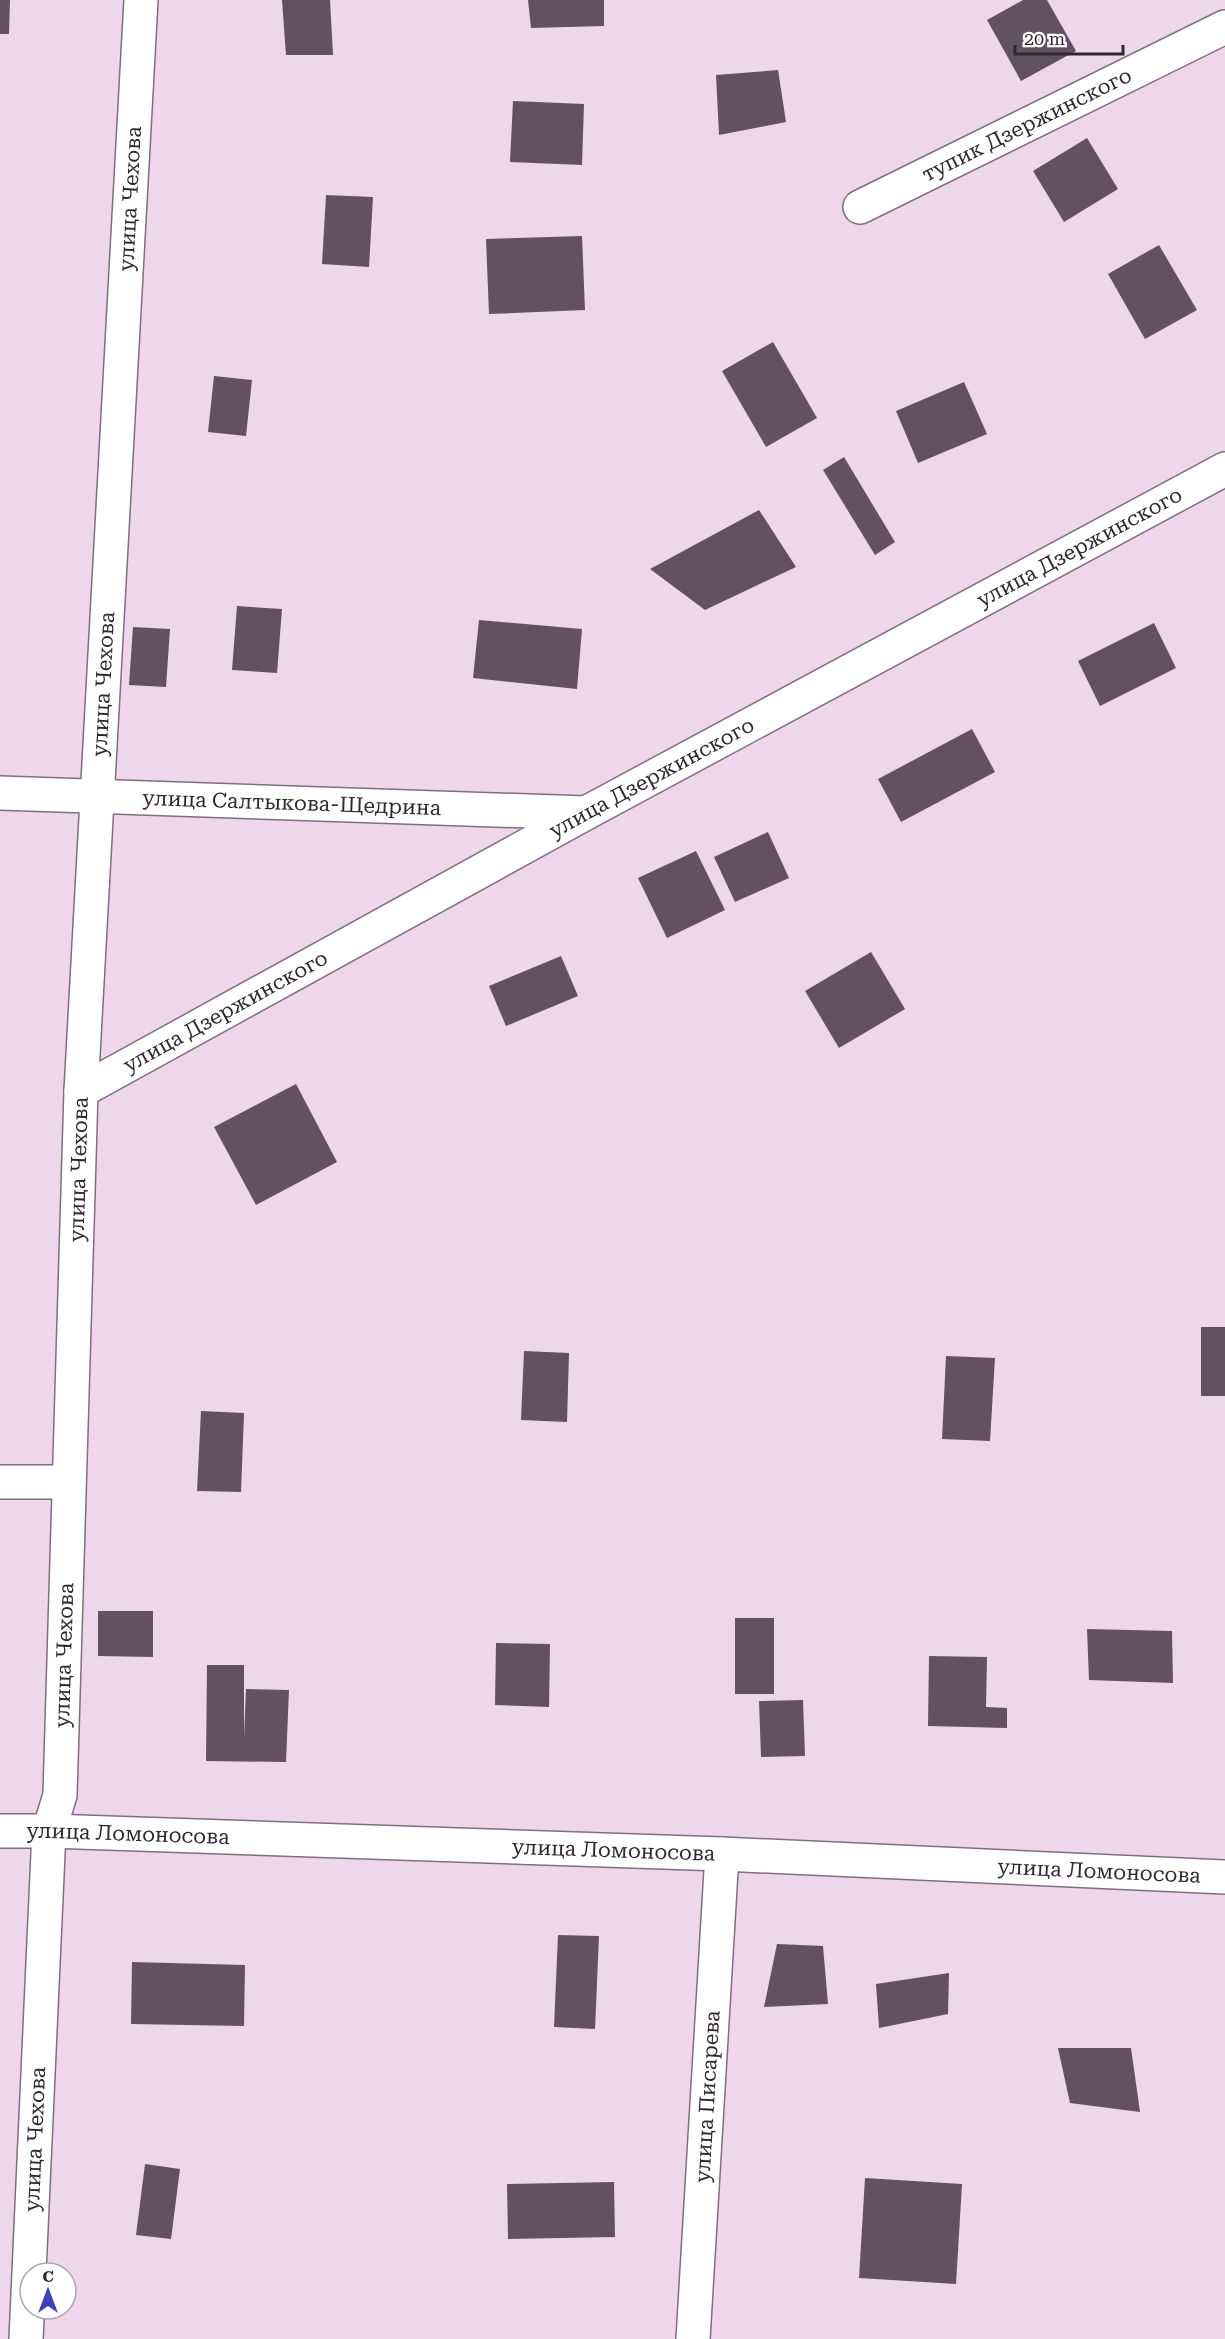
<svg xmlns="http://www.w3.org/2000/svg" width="1225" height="2339" font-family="'Roboto Serif',serif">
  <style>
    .building { fill: #635062 }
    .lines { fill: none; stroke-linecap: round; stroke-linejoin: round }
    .minor-casing { stroke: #816d80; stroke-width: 36 }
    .minor { stroke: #fff; stroke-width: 33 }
    .labels { text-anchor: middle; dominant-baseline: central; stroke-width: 6; stroke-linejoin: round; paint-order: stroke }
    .street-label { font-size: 21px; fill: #302830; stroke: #fff }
  </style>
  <rect width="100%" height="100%" fill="#eed7ec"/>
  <!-- building -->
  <g class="building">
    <path d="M0,0H10L9,34H0Z"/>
    <path d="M282,0H330L333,55H286Z"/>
    <path d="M528,0H604V26L531,28Z"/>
    <path d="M1023,0H1047L1076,51L1021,81L987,20Z"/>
    <path d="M778,70L786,122L719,135L716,75Z"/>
    <path d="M513,101L584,104L582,165L510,162Z"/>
    <path d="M1087,138L1118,189L1064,222L1033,171Z"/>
    <path d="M326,195L373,197L369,267L322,264Z"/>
    <path d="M582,236L585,310L489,314L486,239Z"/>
    <path d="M1159,245L1197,310L1145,339L1108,274Z"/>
    <path d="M773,342L817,418L766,447L722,371Z"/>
    <path d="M214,376L252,380L246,436L208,432Z"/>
    <path d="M964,382L987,434L918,463L896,411Z"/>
    <path d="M844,457L895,542L875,555L823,470Z"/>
    <path d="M759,510L796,567L705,610L650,569Z"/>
    <path d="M237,606L282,609L277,673L232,670Z"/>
    <path d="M479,620L582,629L577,689L473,678Z"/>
    <path d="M1154,623L1176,668L1100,706L1078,661Z"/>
    <path d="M133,627L170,629L166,687L129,685Z"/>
    <path d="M972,729L995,772L901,822L878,779Z"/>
    <path d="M768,832L789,878L735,902L714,857Z"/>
    <path d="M696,851L725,910L667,938L638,878Z"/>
    <path d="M871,952L905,1009L839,1048L805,991Z"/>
    <path d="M561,956L578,996L506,1026L489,986Z"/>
    <path d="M296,1084L337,1162L256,1205L214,1127Z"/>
    <rect x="1201" y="1327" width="24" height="69"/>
    <path d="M524,1351L569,1353L567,1422L521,1420Z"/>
    <path d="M946,1356L995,1358L990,1441L942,1439Z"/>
    <path d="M201,1411L244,1413L241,1492L197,1491Z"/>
    <path d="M98,1611H153V1657L98,1656Z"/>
    <rect x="735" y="1618" width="39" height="76"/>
    <path d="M1087,1629L1172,1631L1173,1683L1089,1680Z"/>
    <path d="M496,1643L550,1644L549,1707L495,1705Z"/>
    <path d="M929,1656L987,1657L986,1707L1007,1708V1728L928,1726Z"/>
    <path d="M207,1665H244V1738L246,1689L289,1690L286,1762L206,1761Z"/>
    <path d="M803,1700L805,1756L761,1757L759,1701Z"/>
    <path d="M558,1935L599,1936L595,2029L554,2027Z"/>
    <path d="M777,1944L823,1946L828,2004L764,2007Z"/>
    <path d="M132,1962L245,1965L244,2026L131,2024Z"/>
    <path d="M949,1973L948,2014L879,2028L876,1984Z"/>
    <path d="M1058,2048H1131L1140,2112L1070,2103Z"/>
    <path d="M145,2164L180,2169L171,2239L136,2235Z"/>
    <path d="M865,2178L962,2184L956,2284L859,2278Z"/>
    <path d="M614,2182L615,2237L508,2239L507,2184Z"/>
  </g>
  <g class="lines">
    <defs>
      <g id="minor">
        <path id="s1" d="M860,207L1225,27"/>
        <path id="s2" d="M0,793L586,813"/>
        <path id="s3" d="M81,1091L586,813L1225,469"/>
        <path d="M0,1482H68"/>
        <path id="s4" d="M0,1831H49L722,1854L1225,1877"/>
        <path id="s5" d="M26,2339L49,1831L60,1795L81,1091L141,0"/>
        <path id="s6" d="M693,2339L722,1854"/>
      </g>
    </defs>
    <!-- minor casing -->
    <use href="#minor" class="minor-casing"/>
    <!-- minor -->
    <use href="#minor" class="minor"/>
  </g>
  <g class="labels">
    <!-- street labels -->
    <g class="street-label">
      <text stroke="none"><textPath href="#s1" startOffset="186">тупик Дзержинского</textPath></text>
      <text stroke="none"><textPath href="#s5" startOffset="2144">улица Чехова</textPath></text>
      <text stroke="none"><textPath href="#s3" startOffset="1137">улица Дзержинского</textPath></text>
      <text stroke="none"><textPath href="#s5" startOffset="1658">улица Чехова</textPath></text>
      <text stroke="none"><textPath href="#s3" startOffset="651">улица Дзержинского</textPath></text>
      <text stroke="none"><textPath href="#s2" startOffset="292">улица Салтыкова-Щедрина</textPath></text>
      <text stroke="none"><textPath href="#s3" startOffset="165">улица Дзержинского</textPath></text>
      <text stroke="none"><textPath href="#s5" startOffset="1172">улица Чехова</textPath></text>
      <text stroke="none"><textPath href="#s5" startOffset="686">улица Чехова</textPath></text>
      <text stroke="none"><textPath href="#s4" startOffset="128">улица Ломоносова</textPath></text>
      <text stroke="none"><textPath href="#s4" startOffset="614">улица Ломоносова</textPath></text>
      <text stroke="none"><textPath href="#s4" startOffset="1100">улица Ломоносова</textPath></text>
      <text stroke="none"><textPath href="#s6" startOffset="243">улица Писарева</textPath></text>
      <text stroke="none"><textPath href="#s5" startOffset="200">улица Чехова</textPath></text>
    </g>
  </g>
  <!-- north arrow -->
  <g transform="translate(48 2291)"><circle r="28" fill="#ffffff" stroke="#aca9ac" stroke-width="1.5"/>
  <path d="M0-4.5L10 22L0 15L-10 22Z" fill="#3f42b6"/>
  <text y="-9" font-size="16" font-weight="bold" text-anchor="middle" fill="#302830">С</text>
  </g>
  <!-- scale -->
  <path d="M1015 45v9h108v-9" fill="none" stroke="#302830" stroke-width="3"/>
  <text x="1024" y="45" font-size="18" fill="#302830" stroke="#ffffff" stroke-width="4.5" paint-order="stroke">20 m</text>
</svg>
